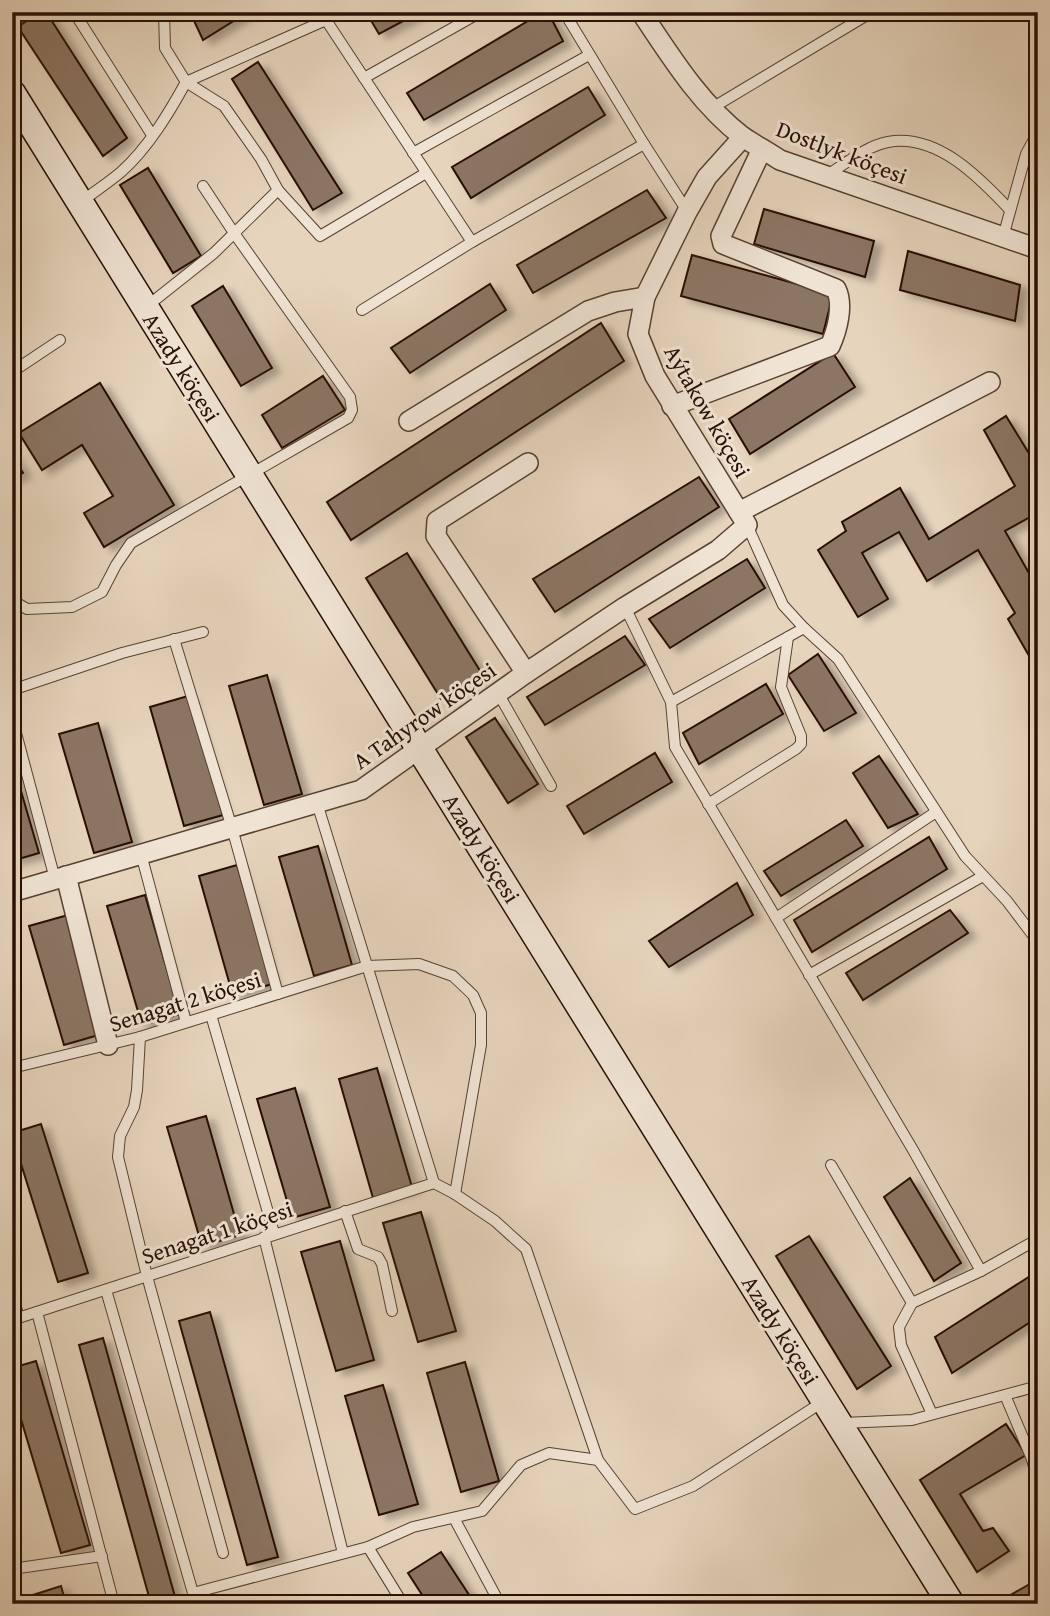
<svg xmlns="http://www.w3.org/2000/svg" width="1050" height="1616" font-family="'Gentium Book Plus',serif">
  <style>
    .building { fill: #8b7564; stroke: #290f04; stroke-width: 2; filter: url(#shadow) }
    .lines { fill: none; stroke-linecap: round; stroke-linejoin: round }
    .service-casing { stroke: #584032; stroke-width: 12 }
    .minor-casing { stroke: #584032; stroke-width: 22 }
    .secondary-casing { stroke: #290f04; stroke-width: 29 }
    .service { stroke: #efe3d3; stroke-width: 10 }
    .minor { stroke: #efe3d3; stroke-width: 19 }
    .secondary { stroke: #efe3d3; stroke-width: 26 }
    .labels { text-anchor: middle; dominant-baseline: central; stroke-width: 6; stroke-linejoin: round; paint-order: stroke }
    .street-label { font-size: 23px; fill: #290f04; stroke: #efe3d3 }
  </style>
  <defs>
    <filter id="shadow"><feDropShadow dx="8" dy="4.5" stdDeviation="3.5" flood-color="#0004"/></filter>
  </defs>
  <rect width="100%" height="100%" fill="#e6d4bc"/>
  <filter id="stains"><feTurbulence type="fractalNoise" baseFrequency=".00286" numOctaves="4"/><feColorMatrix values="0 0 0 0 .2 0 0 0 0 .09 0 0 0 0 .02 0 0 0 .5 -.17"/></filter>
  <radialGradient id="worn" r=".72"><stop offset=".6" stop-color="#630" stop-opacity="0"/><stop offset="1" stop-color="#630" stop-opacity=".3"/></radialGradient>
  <!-- building -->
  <g class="building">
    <path d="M39,12H46L127,138L103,156L18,27Z"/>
    <path d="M190,12H248L203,40Z"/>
    <path d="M366,12H420L379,34Z"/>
    <path d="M543,12H548L563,41L424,120L407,93Z"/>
    <path d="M258,62L342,193L313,210L232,79Z"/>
    <path d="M588,87L605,115L471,198L452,167Z"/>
    <path d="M148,168L201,256L173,273L120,185Z"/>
    <path d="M647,190L666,218L533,293L517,265Z"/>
    <path d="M764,209L874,241L865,277L754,244Z"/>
    <path d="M908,251L1020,285L1015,321L900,290Z"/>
    <path d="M692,255L833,294L823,334L681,296Z"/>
    <path d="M490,284L506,310L410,373L391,348Z"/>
    <path d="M223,286L272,368L241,386L192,306Z"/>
    <path d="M601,323L624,361L351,540L327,502Z"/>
    <path d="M833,353L855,387L750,454L729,419Z"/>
    <path d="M323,376L345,410L282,448L262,415Z"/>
    <path d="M100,383L174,505L104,547L84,513L113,496L82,445L42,470L19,433Z"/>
    <path d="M1006,416L1038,468V526L1032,516L1005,531L1038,589V623L1036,625L1038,646L1028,654L1008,619L1015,613L978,550L927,581L899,532L862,553L888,599L858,617L818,550L846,531L842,522L900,488L929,539L1015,486L984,430Z"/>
    <path d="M12,455L23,473L12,479Z"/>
    <path d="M699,477L719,507L555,612L533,579Z"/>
    <path d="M407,553L482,674L441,699L366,578Z"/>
    <path d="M747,559L765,588L670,648L649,619Z"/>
    <path d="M625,636L645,665L545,725L527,697Z"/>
    <path d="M818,654L856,713L824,731L788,675Z"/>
    <path d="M267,675L302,794L264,805L229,686Z"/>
    <path d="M766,684L783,714L699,764L683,733Z"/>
    <path d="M188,696L223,815L184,826L150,707Z"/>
    <path d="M495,718L538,784L508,803L466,737Z"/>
    <path d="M98,723L132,842L94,853L59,734Z"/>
    <path d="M655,753L672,782L584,834L567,806Z"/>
    <path d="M879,756L918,814L888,828L853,773Z"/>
    <path d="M12,760L39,853L12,861Z"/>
    <path d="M846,820L863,846L781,896L764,871Z"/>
    <path d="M929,837L947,869L812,952L794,920Z"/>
    <path d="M318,846L352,965L314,976L279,857Z"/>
    <path d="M237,865L272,984L233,996L199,876Z"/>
    <path d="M737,883L753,915L669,967L649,941Z"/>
    <path d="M145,895L180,1014L142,1025L107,906Z"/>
    <path d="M950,910L968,933L863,1000L846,973Z"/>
    <path d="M68,915L102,1034L64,1045L29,926Z"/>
    <path d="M377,1068L412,1187L373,1198L339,1079Z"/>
    <path d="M295,1088L330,1207L292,1218L257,1099Z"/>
    <path d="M206,1116L240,1235L202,1246L167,1127Z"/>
    <path d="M41,1124L88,1273L58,1282L12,1135V1133Z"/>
    <path d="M910,1178L961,1263L934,1281L884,1197Z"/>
    <path d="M421,1212L456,1331L418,1342L383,1223Z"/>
    <path d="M809,1236L891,1366L857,1389L776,1256Z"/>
    <path d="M340,1241L374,1360L336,1371L301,1252Z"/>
    <path d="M1038,1271V1317L952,1373L935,1337Z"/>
    <path d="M210,1312L278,1557L247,1565L179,1321Z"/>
    <path d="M103,1338L177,1604H151L79,1345Z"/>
    <path d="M36,1361L90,1545L61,1553L12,1389V1368Z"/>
    <path d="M465,1362L499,1481L461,1492L427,1373Z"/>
    <path d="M383,1385L418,1504L379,1515L345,1396Z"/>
    <path d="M1006,1424L1026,1455L960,1494L983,1531L993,1528L1009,1551L977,1572L920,1480Z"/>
    <path d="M441,1552L475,1604H428L408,1573Z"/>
    <path d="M1035,1581L1038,1585V1604H1002L1000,1601Z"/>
    <path d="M61,1586L66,1604H36L33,1595Z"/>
  </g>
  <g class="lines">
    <defs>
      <g id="service">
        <path d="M74,12L152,135"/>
        <path d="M330,12L326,20L472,242L644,144L687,211"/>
        <path d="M564,12L644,144"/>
        <path d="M364,78L481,12"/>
        <path d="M186,82L326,20"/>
        <path d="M712,108L872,12"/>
        <path d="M413,153L589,55"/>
        <path d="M826,176C845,164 866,146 888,142C937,133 980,178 1010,210"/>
        <path d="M278,190L320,236L426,173"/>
        <path d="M81,202C94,192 108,183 121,172C148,148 169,113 186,82L165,48L164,12"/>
        <path d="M1003,237L1026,154L1038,132"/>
        <path d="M146,307L214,253L278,190L261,159L224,106L186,82"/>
        <path d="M362,310L472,242"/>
        <path d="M12,372L60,340"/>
        <path d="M747,525L783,605L804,628L838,659L965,856L1007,901L1038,942"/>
        <path d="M12,600L27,609L72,607L102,592L116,565L131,543L348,418L352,410L350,397L234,233L203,186"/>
        <path d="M625,607L671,702L675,747L913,1150L981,1271"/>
        <path d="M174,639L232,828L278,994"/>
        <path d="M12,690L122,653L203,632"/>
        <path d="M498,693L551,786"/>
        <path d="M671,702L804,628"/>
        <path d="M12,718L55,879"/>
        <path d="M317,803L434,1183L455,1194L495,1221L526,1249L598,1460"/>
        <path d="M708,804L796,749L801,744V736L781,687L788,637"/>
        <path d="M141,854L186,1022"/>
        <path d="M776,918L936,812"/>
        <path d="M809,975L983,876"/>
        <path d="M211,1015L274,1233"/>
        <path d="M140,1037L137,1090L134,1107L120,1136L118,1157L147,1276L223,1553"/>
        <path d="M12,1068L140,1037L367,966L419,964L453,976L473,995L481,1013V1045L455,1194"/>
        <path d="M831,1165L912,1303"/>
        <path d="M345,1211L358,1249L378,1257L382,1264L392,1311"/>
        <path d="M264,1237L343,1553"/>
        <path d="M106,1290L193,1593L191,1604"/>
        <path d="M12,1296L19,1317"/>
        <path d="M37,1312L114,1604"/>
        <path d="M12,1320L434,1183"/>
        <path d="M1005,1395L1032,1459L1038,1483"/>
        <path d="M932,1414L901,1345L899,1327L912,1303L981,1271L1038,1239"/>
        <path d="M843,1423L912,1420L1038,1386"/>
        <path d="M454,1518L500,1604"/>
        <path d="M368,1547L403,1604"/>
        <path d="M12,1569L102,1556"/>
        <path d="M193,1593L368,1547L413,1527L482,1511L521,1465L549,1453L598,1460L635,1509L693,1486L824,1401"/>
      </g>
      <g id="minor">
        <path d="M641,12C671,57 700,104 743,137C755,145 768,152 780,160L1038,249"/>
        <path d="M672,406L830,346C837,331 844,305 836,289L723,244L721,236L762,149"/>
        <path d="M409,421L588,311L615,302L645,297"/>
        <path d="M739,512L990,382"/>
        <path d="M526,673L436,536L437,521L528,463"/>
        <path d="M66,876L108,1045"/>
        <path d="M12,892L361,790L526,673L625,607L718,550L747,525L655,376L638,334L645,297L687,212L707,177L743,137"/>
      </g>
      <path id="secondary" d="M12,93L951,1604"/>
    </defs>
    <!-- service casing -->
    <use href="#service" class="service-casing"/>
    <!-- minor casing -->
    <use href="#minor" class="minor-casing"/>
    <!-- secondary casing -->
    <use href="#secondary" class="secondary-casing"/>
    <!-- service -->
    <use href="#service" class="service"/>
    <!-- minor -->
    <use href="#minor" class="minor"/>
    <!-- secondary -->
    <use href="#secondary" class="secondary"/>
  </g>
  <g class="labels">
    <!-- street labels -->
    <g class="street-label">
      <text transform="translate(842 152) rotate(21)">Dostlyk köçesi</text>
      <text transform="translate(182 367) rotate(58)">Azady köçesi</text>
      <text transform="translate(708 411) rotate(60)">Aýtakow köçesi</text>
      <text transform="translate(424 715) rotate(-35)">A Tahyrow köçesi</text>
      <text transform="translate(482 848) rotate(58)">Azady köçesi</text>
      <text transform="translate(185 1001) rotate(-17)">Senagat 2 köçesi</text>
      <text transform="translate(217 1232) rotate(-18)">Senagat 1 köçesi</text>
      <text transform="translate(781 1330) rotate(58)">Azady köçesi</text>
    </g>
  </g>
  <!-- margin -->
  <rect width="1050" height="1616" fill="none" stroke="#e6d4bc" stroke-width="42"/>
  <rect x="14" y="14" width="1022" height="1588" fill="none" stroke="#290f04" stroke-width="3.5"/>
  <rect x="21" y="21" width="1008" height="1574" fill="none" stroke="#290f04" stroke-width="2"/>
  <rect width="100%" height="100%" filter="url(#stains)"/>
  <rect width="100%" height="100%" fill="url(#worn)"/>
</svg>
